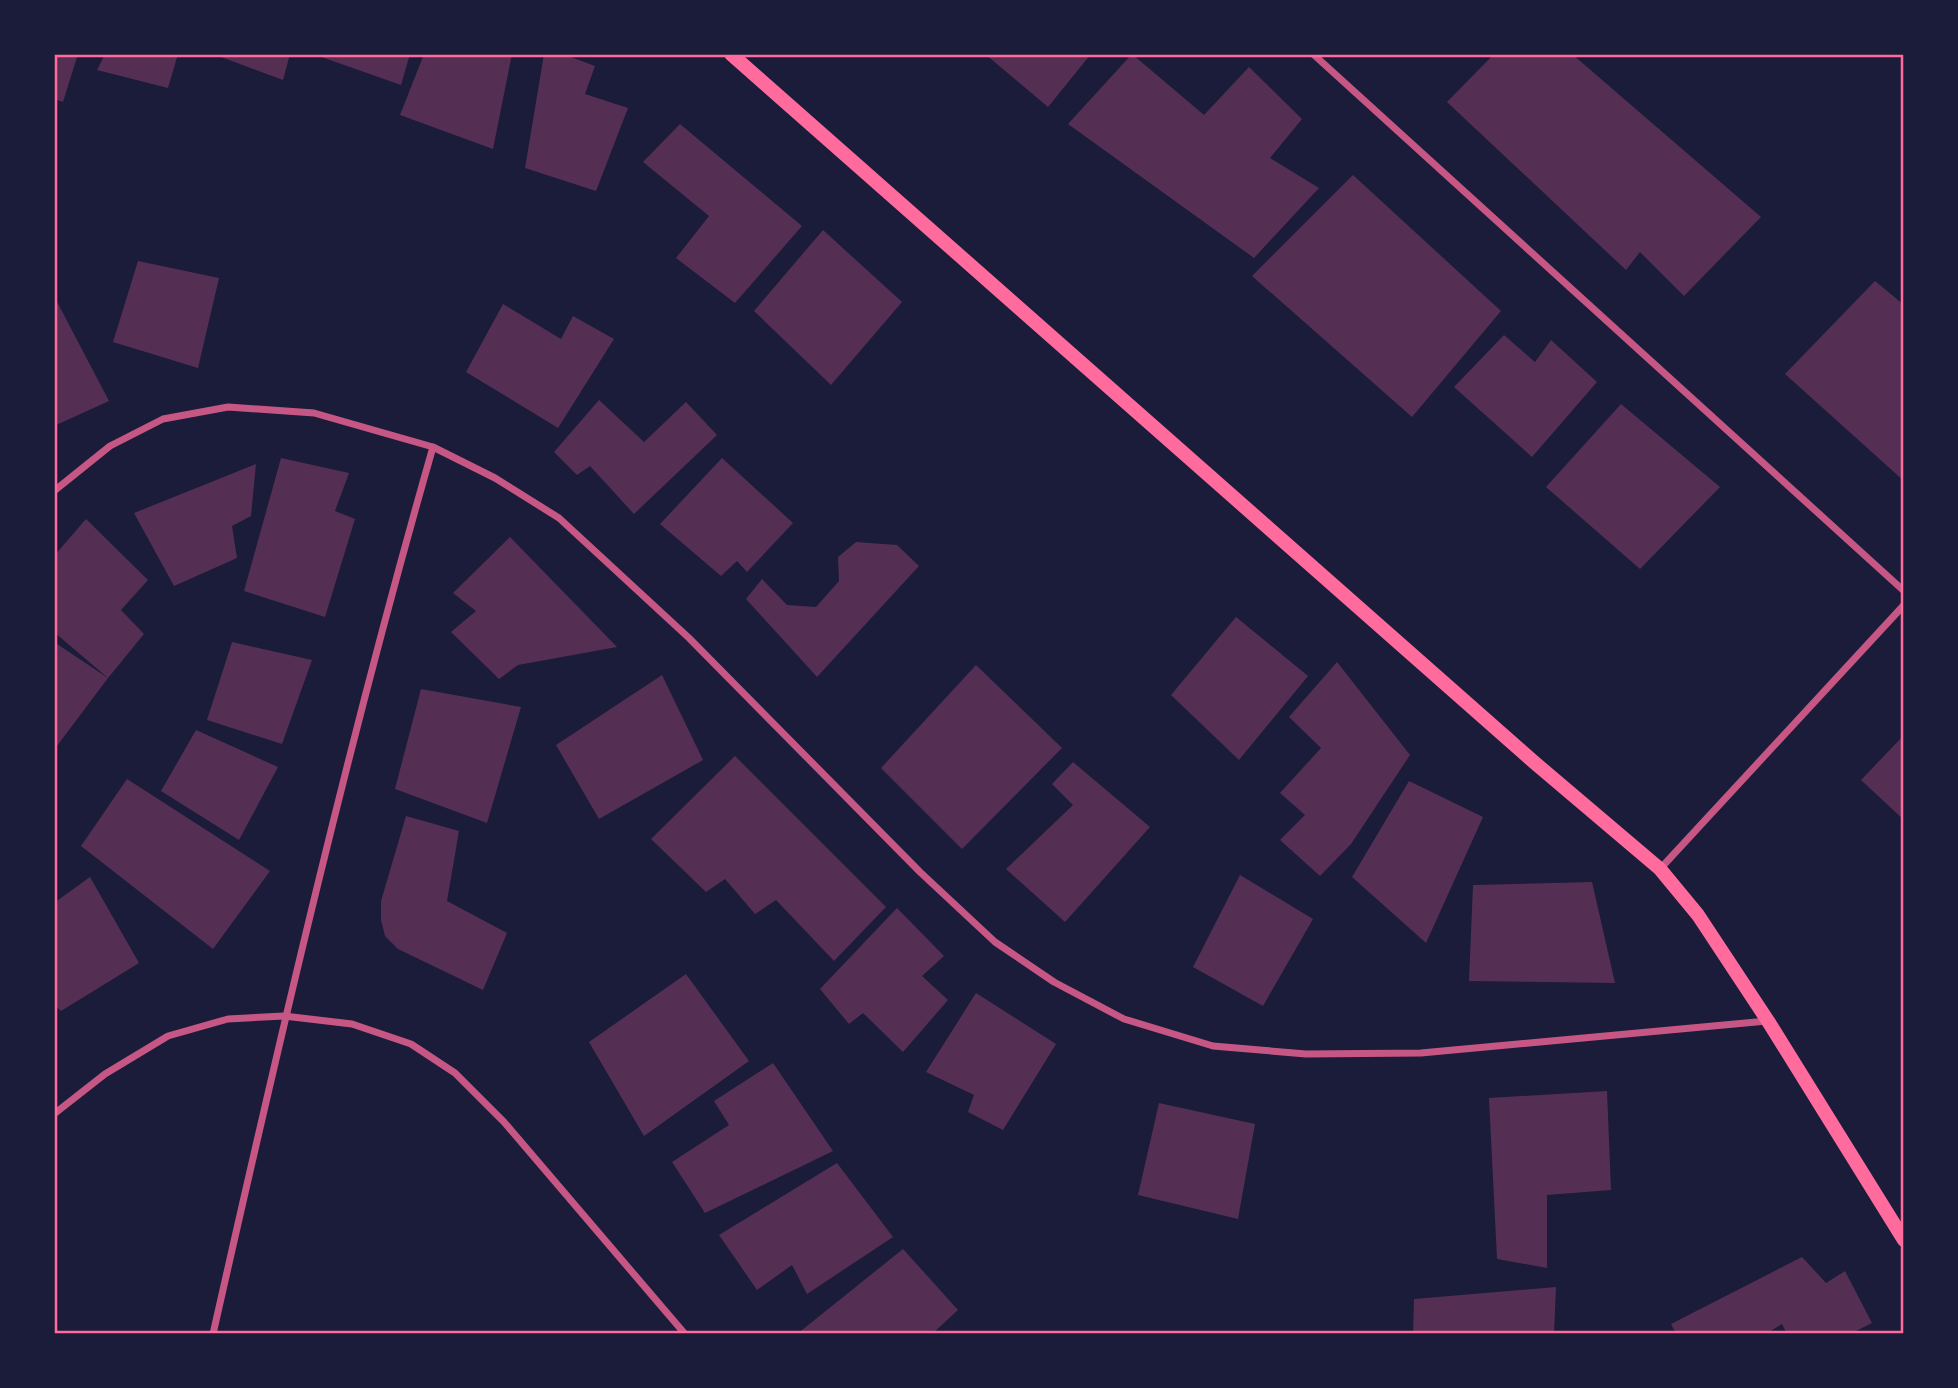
<svg xmlns="http://www.w3.org/2000/svg" width="1958" height="1388" font-family="Overpass,sans-serif">
  <style>
    .building { fill: #542f53 }
    .lines { fill: none; stroke-linecap: round; stroke-linejoin: round }
    .minor { stroke: #c65784; stroke-width: 7 }
    .secondary { stroke: #ff6b9d; stroke-width: 14 }
    .neatline { fill: none; stroke: #ff6b9d; stroke-width: 2.5 }
  </style>
  <rect width="100%" height="100%" fill="#1b1b3a"/>
  <!-- building -->
  <g class="building">
    <path d="M54,54H78L63,102L54,99Z"/>
    <path d="M105,54H178L168,88L97,70Z"/>
    <path d="M213,54H290L283,80Z"/>
    <path d="M313,54H410L401,85Z"/>
    <path d="M424,54H512L493,149L400,115Z"/>
    <path d="M544,54H563L595,66L585,94L628,108L596,191L525,168Z"/>
    <path d="M985,54H1091L1048,107Z"/>
    <path d="M1132,54L1204,115L1249,67L1302,119L1270,158L1319,188L1254,258L1068,124Z"/>
    <path d="M1494,54H1572L1761,217L1684,296L1640,252L1626,270L1447,102Z"/>
    <path d="M680,124L802,226L735,303L676,258L709,216L643,162Z"/>
    <path d="M1353,175L1501,311L1412,417L1252,276Z"/>
    <path d="M823,230L902,302L831,385L754,311Z"/>
    <path d="M138,261L219,278L198,368L113,342Z"/>
    <path d="M1875,281L1904,305V481L1785,374Z"/>
    <path d="M54,296L109,401L54,426Z"/>
    <path d="M503,304L561,339L573,316L614,339L558,428L466,372Z"/>
    <path d="M1504,335L1535,362L1551,340L1597,382L1532,457L1454,387Z"/>
    <path d="M599,400L644,442L686,402L717,435L634,514L590,466L577,475L554,452Z"/>
    <path d="M1621,404L1720,487L1640,569L1546,487Z"/>
    <path d="M281,458L349,473L335,511L355,519L325,617L244,591Z"/>
    <path d="M722,458L793,523L747,572L737,561L721,576L660,524Z"/>
    <path d="M256,464L251,516L232,526L237,558L174,586L134,513Z"/>
    <path d="M86,519L148,580L121,610L144,634L108,678L54,632V556Z"/>
    <path d="M510,537L617,647L518,665L499,679L451,632L476,611L453,593Z"/>
    <path d="M856,542L897,545L919,566L817,677L746,599L762,579L787,605L816,607L839,581L838,557Z"/>
    <path d="M1236,617L1308,676L1239,760L1171,695Z"/>
    <path d="M54,642L108,678L54,750Z"/>
    <path d="M232,642L312,660L282,744L207,720Z"/>
    <path d="M1337,662L1410,755L1351,844L1320,876L1280,840L1305,815L1280,793L1321,748L1289,717Z"/>
    <path d="M976,665L1062,748L962,849L881,768Z"/>
    <path d="M662,675L703,760L599,819L556,745Z"/>
    <path d="M421,689L521,707L487,823L395,789Z"/>
    <path d="M196,730L278,767L239,840L161,791Z"/>
    <path d="M1904,735V820L1861,780Z"/>
    <path d="M735,756L886,907L834,961L776,900L755,914L725,879L706,892L651,839Z"/>
    <path d="M1073,762L1150,827L1065,922L1006,869L1073,805L1052,784Z"/>
    <path d="M127,779L270,871L213,949L81,846Z"/>
    <path d="M1409,781L1483,817L1426,943L1352,877Z"/>
    <path d="M406,816L459,831L447,901L507,933L483,990L398,949L385,936L381,920V901Z"/>
    <path d="M1240,875L1313,919L1263,1006L1193,967Z"/>
    <path d="M90,877L139,963L61,1011L54,1005V903Z"/>
    <path d="M1592,882L1615,983L1469,981L1473,885Z"/>
    <path d="M897,908L944,956L922,976L948,1000L903,1052L863,1013L849,1024L820,989Z"/>
    <path d="M686,974L749,1061L644,1136L589,1042Z"/>
    <path d="M976,993L1056,1044L1003,1130L968,1112L974,1095L926,1072Z"/>
    <path d="M773,1063L833,1151L705,1213L672,1162L729,1125L714,1101Z"/>
    <path d="M1607,1091L1611,1190L1547,1195V1268L1497,1259L1489,1098Z"/>
    <path d="M1159,1103L1255,1124L1238,1219L1138,1195Z"/>
    <path d="M837,1163L893,1237L807,1294L792,1265L757,1290L719,1235Z"/>
    <path d="M903,1249L958,1310L932,1334H797Z"/>
    <path d="M1802,1257L1826,1283L1845,1271L1872,1323L1850,1334H1787L1782,1324L1766,1334H1676L1671,1324Z"/>
    <path d="M1556,1287L1554,1334H1413L1414,1299Z"/>
  </g>
  <g class="lines">
    <!-- minor -->
    <g class="minor">
      <path d="M1313,54L1904,591"/>
      <path d="M54,491L110,446L163,419L228,407L314,413L433,447L495,478L559,518L689,638L920,872L995,942L1054,982L1124,1019L1213,1046L1306,1054L1421,1053L1767,1021"/>
      <path d="M1660,869L1904,605"/>
      <path d="M54,1114L105,1074L168,1036L228,1019L284,1016L352,1024L411,1044L455,1073L504,1122L685,1334"/>
      <path d="M213,1334C280,1037 349,740 433,447"/>
    </g>
    <!-- secondary -->
    <path class="secondary" d="M731,54L1535,763L1660,869L1698,915L1768,1021L1904,1240"/>
  </g>
  <!-- border -->
  <rect width="1958" height="1388" fill="none" stroke="#1b1b3a" stroke-width="112"/>
  <rect x="56" y="56" width="1846" height="1276" class="neatline"/>
</svg>
